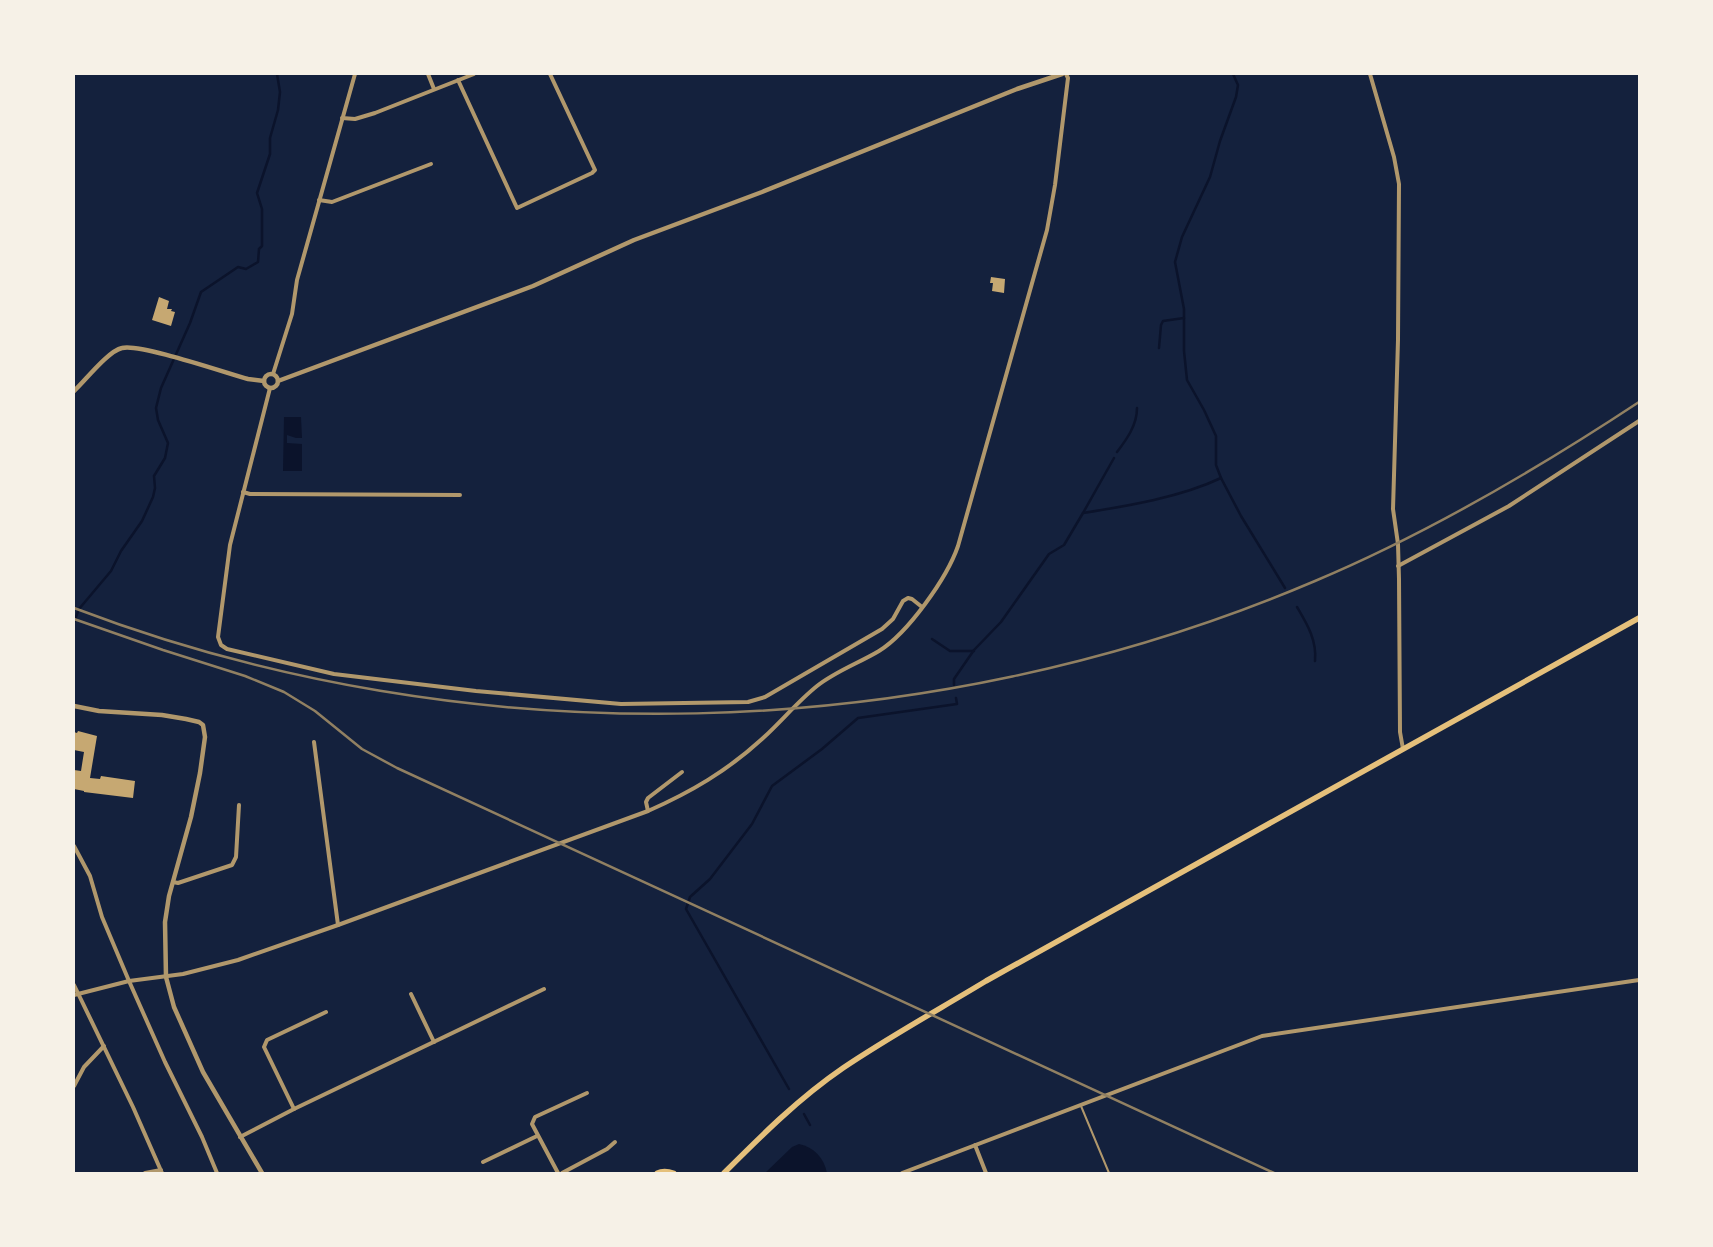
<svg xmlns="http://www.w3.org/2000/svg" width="1713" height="1247" font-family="'Playfair Display',serif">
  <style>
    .water { fill: #0b132b }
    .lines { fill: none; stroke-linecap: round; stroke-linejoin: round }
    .stream { stroke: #0b132b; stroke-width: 2.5 }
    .building { fill: #c6a872 }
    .service { stroke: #b1986c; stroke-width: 2 }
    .minor { stroke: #b1986c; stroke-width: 4 }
    .tertiary { stroke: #b1986c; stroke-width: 4.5 }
    .secondary { stroke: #e5c07b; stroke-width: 5 }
    .primary { stroke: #e5c07b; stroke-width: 5.5 }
    .rail { stroke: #918062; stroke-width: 2.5 }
  </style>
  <rect width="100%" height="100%" fill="#14213d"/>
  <!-- water -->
  <g class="water">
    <path d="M284,417H301L302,438H296L287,435V443L302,444V471H283Z"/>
    <path d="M799,1144C814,1147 824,1158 827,1173H765L792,1147Z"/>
  </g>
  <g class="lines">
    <!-- stream -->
    <g class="stream">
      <path d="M1233,74L1238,85L1236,97L1220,141L1210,177L1182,237L1175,262L1184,309V351L1187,380L1204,410L1216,436V465L1221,478L1241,516L1285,588"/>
      <path d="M1159,348L1161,325L1163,321L1184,318"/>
      <path d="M1117,452C1127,439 1137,425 1137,408"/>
      <path d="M1083,513L1114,458"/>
      <path d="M1297,607C1307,624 1317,640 1315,661"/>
      <path d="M74,622L79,609L111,571L121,551L142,521L153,497L155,488L154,476L165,458L168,443L158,420L156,408L161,388L190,323L201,292L238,267L246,269L258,262L259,249L262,246V209L257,193L270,154V138L278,110L280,92L277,74"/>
      <path d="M932,639L950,651H974"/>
      <path d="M954,685V679L974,650L1001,622L1049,554L1064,545L1083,513C1128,506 1181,497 1221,478"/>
      <path d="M789,1089L686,909L690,897L710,879L752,824L772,786L822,749L858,718L957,704L956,698"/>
      <path d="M804,1114L810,1125"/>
    </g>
  </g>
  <!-- building -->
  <g class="building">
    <path d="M991,277L1005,279L1004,293L992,291L993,283H990Z"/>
    <path d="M159,297L169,301L167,309H172L171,311L175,312L171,326L152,320Z"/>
    <path d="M78,731L97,736L90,778L100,779L101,776L135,781L133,798L84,792V791L74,789V770L81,771L84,752L74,750V732L77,733Z"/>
  </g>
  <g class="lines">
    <!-- service -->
    <path class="service" d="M1081,1106L1109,1173"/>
    <!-- minor -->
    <g class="minor">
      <path d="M428,74L434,89"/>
      <path d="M1370,74L1394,157L1399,184L1398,340L1393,509L1398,544L1399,579L1400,732L1403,749"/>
      <path d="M458,80L517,208L592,173L595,170L550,74"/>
      <path d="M342,118L355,119L375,113L474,74"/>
      <path d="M319,200L332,202L431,164"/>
      <path d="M273,374L292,314L297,280L355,74"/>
      <path d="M270,388L230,545L218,637L221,645L227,649L334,674L476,691L621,704L748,702L765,697L882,629L893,619L903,601L908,598L912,599L922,607"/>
      <path d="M243,492L250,494L460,495"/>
      <path d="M1398,566L1509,506L1639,421"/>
      <path d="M314,742L338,925"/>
      <path d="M648,811L646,802L648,798L682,772"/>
      <path d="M74,846L90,876L102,917L129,981L165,1062L202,1137L217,1173"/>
      <path d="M173,882L178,883L232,865L236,857L239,805"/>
      <path d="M74,985L133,1107L162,1173"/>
      <path d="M411,994L434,1042"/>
      <path d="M74,995L129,981L183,974L238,960L338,925L648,811C691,792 727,771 762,739C781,722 797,702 817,686C836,671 859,663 879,651C908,633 947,578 958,546L1047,230L1055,185L1068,78L1066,74"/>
      <path d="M74,1086L84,1067L104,1046"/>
      <path d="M294,1109L264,1047L267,1040L326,1012"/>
      <path d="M240,1137L294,1109L544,989"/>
      <path d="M975,1145L986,1173"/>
      <path d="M483,1162L537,1136"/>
      <path d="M145,1173L161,1170"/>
      <path d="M558,1173L532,1124L535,1117L587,1093"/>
      <path d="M562,1173L607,1149L615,1142"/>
      <path d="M902,1173L1262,1036L1639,980"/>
    </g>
    <!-- tertiary -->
    <g class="tertiary">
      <circle cx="271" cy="381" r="7"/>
      <path d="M278,381L533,286L634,240L762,192L1017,89L1062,74"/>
      <path d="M74,391C85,381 108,351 122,348C139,343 226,373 248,379L264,381"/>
      <path d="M74,706L99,711L162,715L186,719L199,722L203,725L205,737L200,773L191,817L169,896L165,922L166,977L174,1007L203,1072L262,1173"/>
    </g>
    <!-- secondary -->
    <path class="secondary" d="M657,1173C663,1170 668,1171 674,1173"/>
    <!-- primary -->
    <path class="primary" d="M724,1173C761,1136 799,1098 843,1068C889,1037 938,1010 986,981L1639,618"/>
    <!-- rail -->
    <g class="rail">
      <path d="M74,608C470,759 925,747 1315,581C1429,533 1536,470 1639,402"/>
      <path d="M74,619L163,650L245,676L284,692L315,711L362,749L397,768L1274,1173"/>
    </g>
  </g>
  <!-- border -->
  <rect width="1713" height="1247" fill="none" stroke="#f6f1e7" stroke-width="150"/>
</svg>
